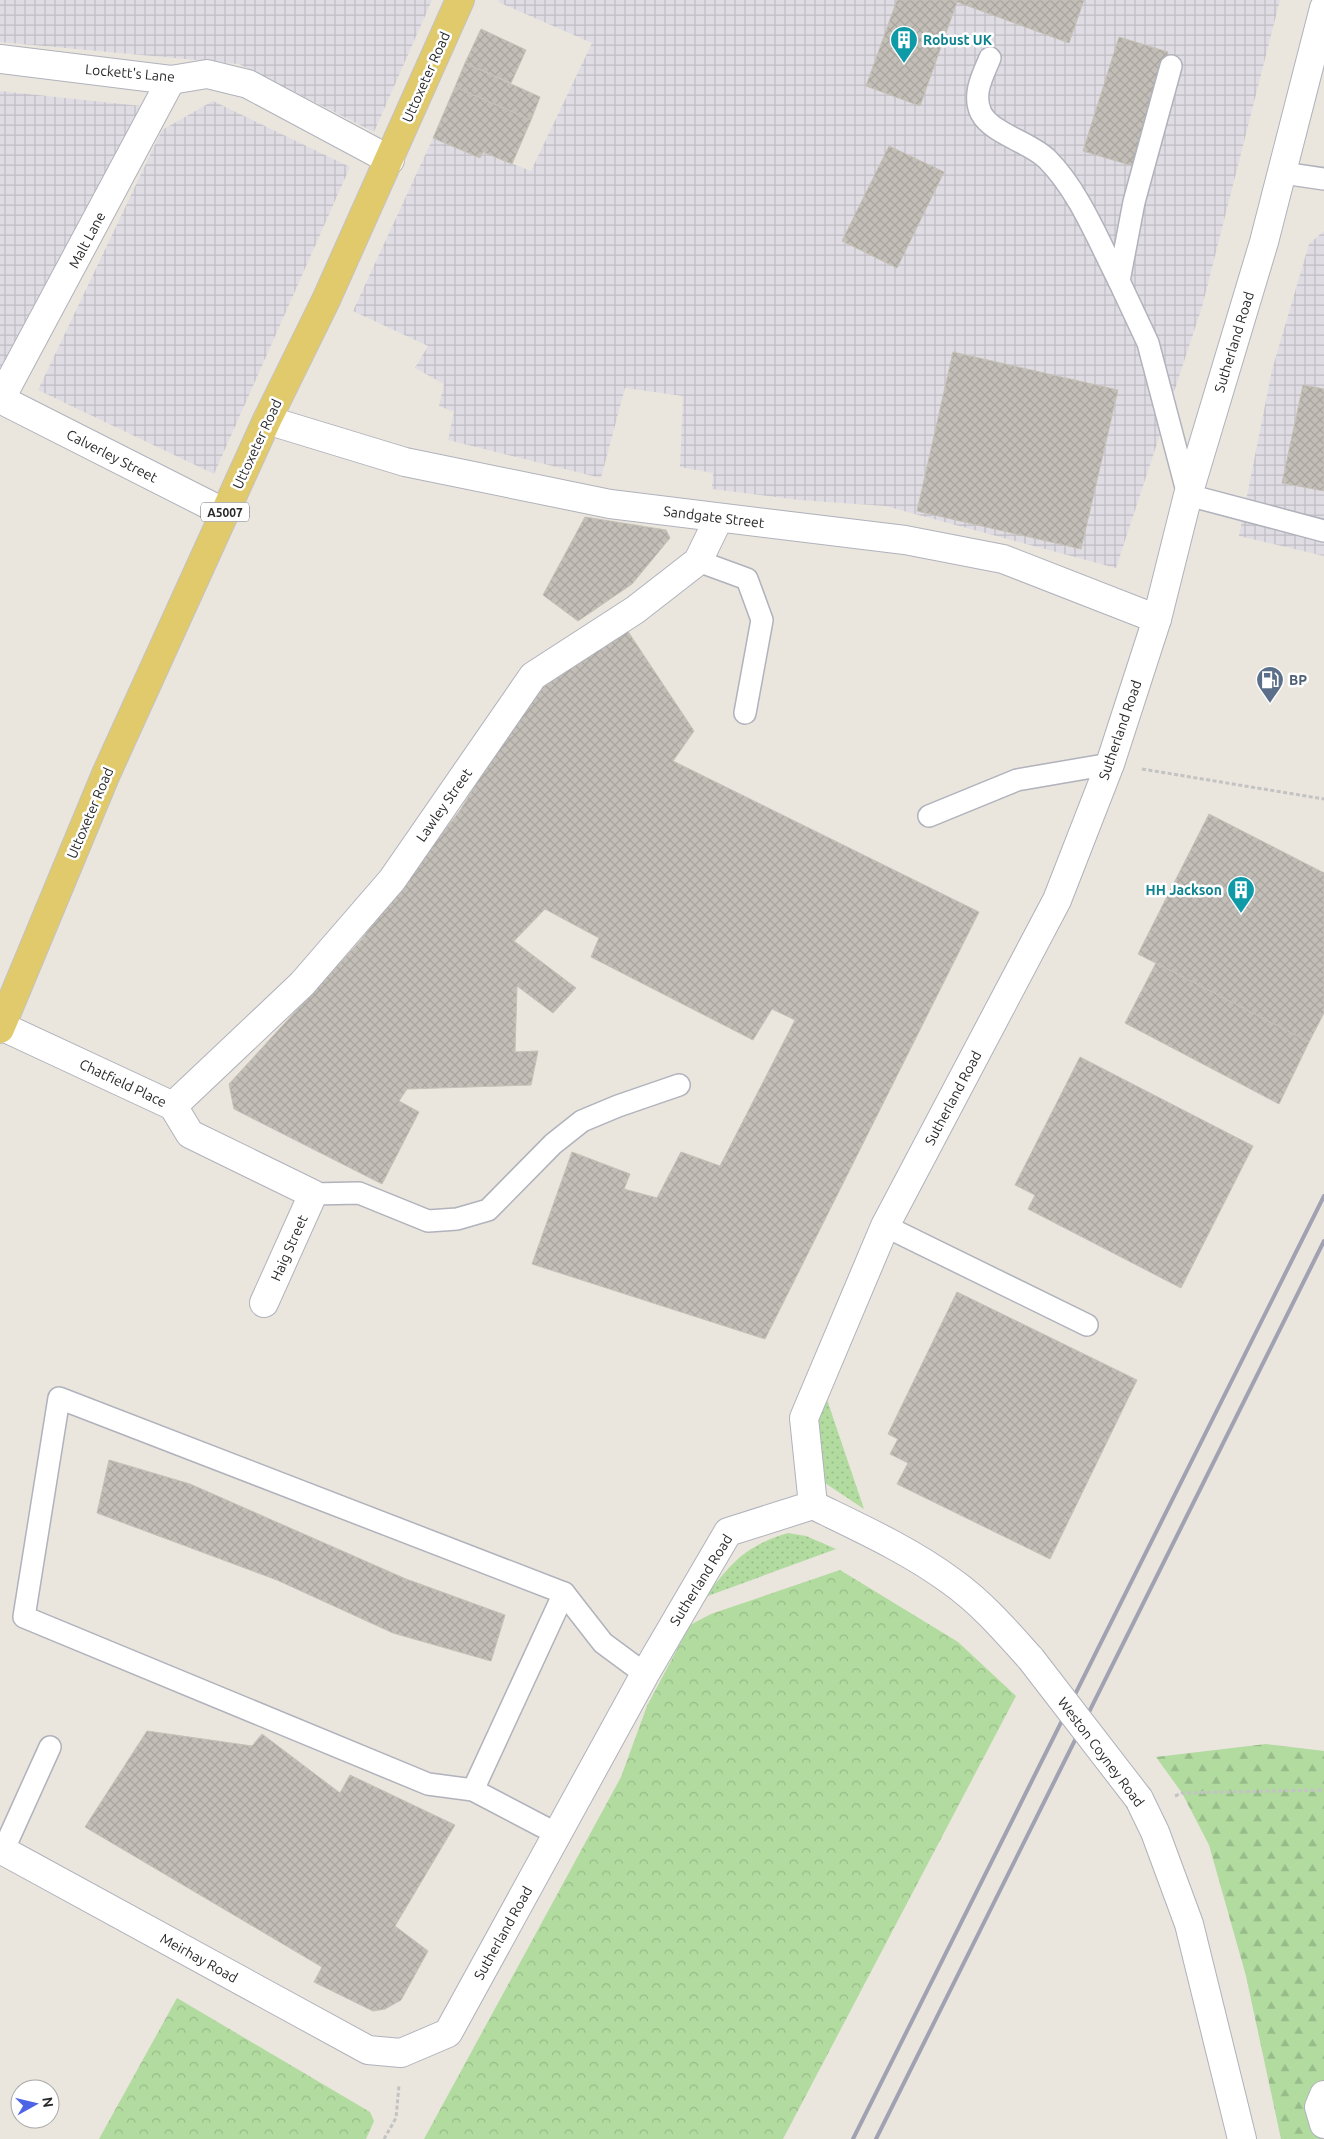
<svg xmlns="http://www.w3.org/2000/svg" width="1324" height="2139" font-family="Ubuntu,sans-serif">
  <style>
    .industrial { fill: url(#industrial-grid) }
    .grass { fill: url(#grass-dots) }
    .forest { fill: url(#forest-firs) }
    .park { fill: url(#park-crowns) }
    .building { fill: url(#building-cross-hatch); stroke: #c5c1b7 }
    .lines { fill: none; stroke-linecap: round; stroke-linejoin: round }
    .service-casing { stroke: #b0b2bc; stroke-width: 24 }
    .minor-casing { stroke: #b0b2bc; stroke-width: 30 }
    .tertiary-casing { stroke: #b0b2bc; stroke-width: 30 }
    .primary-casing { stroke: #c3c3c3; stroke-width: 30 }
    .path { stroke: #c3c3c3; stroke-width: 3; stroke-dasharray: 4 2.5; stroke-linecap: butt }
    .service { stroke: #fff; stroke-width: 21 }
    .minor { stroke: #fff; stroke-width: 28 }
    .tertiary { stroke: #fff; stroke-width: 28 }
    .primary { stroke: #e1ca6b; stroke-width: 28 }
    .rail { stroke: #a0a2b2; stroke-width: 4 }
    .tertiary-bridge-casing { stroke: #b0b2bc; stroke-width: 30; stroke-linecap: butt }
    .tertiary-bridge { stroke: #fff; stroke-width: 28 }
    .labels { text-anchor: middle; dominant-baseline: central; stroke-width: 5; stroke-linejoin: round; paint-order: stroke }
    .shield { fill: #fff; stroke: #696969; stroke-width: 1 }
    .shield-label { font-size: 12px; font-weight: bold; fill: #292929 }
    .culture-label { font-size: 14px; font-weight: bold; fill: #0d838f; stroke: #fff; text-anchor: start }
    .street-label { font-size: 14px; fill: #292929; stroke: #fff }
    .service-label { font-size: 14px; font-weight: bold; fill: #4e5e75; stroke: #fff; text-anchor: start }
  </style>
  <defs>
    <pattern id="industrial-grid" width="8" height="8" patternUnits="userSpaceOnUse" patternTransform="scale(1.25)"><rect width="8" height="8" fill="#dfdde3"/><path d="M0 4h8M4 0v8" fill="none" stroke="#bfbec3"/></pattern>
    <pattern id="grass-dots" width="8" height="8" patternUnits="userSpaceOnUse" patternTransform="scale(1.25)"><rect width="8" height="8" fill="#b1db9f"/><path d="M2 2h.1M6 6h.1" fill="none" stroke="#98bc89" stroke-width="1.8" stroke-linecap="round"/></pattern>
    <pattern id="forest-firs" width="22" height="20" patternUnits="userSpaceOnUse" patternTransform="scale(1.25)"><rect width="22" height="20" fill="#b1db9f"/><path d="M5 1l3.5 6h-7zM16 11l3.5 6h-7z" fill="#98bc89"/></pattern>
    <pattern id="park-crowns" width="20" height="18" patternUnits="userSpaceOnUse" patternTransform="scale(1.25)"><rect width="20" height="18" fill="#b1db9f"/><path d="M2 6a3 3 0 1 1 6 0M12 15a3 3 0 1 1 6 0" fill="none" stroke="#98bc89"/></pattern>
    <pattern id="building-cross-hatch" width="8" height="8" patternUnits="userSpaceOnUse" patternTransform="scale(1.25)"><rect width="8" height="8" fill="#c3bfb8"/><path d="M0 0l8 8M0 8l8-8" fill="none" stroke="#a8a49e"/></pattern>
  </defs>
  <rect width="100%" height="100%" fill="#eae5dd"/>
  <!-- industrial -->
  <g class="industrial">
    <path d="M0,0H432L374,132L239,64L0,42Z"/>
    <path d="M499,0H1280L1202,307L1116,568L885,506L799,500L712,489L713,473L680,467L683,396L625,388L601,478L448,440L454,412L439,406L444,384L415,368L428,346L353,311L433,138L480,158L483,152L531,171L592,43L498,2Z"/>
    <path d="M0,91L141,106L0,375Z"/>
    <path d="M213,101L350,167L214,474L38,390L162,130Z"/>
    <path d="M1324,231V556L1239,536L1272,370L1309,244Z"/>
  </g>
  <!-- grass -->
  <g class="grass">
    <path d="M821,1382L864,1509L816,1477L806,1464Z"/>
    <path d="M788,1533L806,1536L836,1549L705,1597C732,1562 745,1546 788,1533Z"/>
  </g>
  <!-- forest -->
  <path class="forest" d="M1266,1744L1324,1751V2139H1281L1246,1976L1209,1845L1182,1793L1156,1757Z"/>
  <!-- park -->
  <g class="park">
    <path d="M840,1570L958,1642L1016,1696L783,2139H424L621,1777L647,1706L690,1625L711,1614Z"/>
    <path d="M177,1998L370,2112L374,2121L366,2139H99Z"/>
  </g>
  <!-- building -->
  <g class="building">
    <path d="M897,0H1084L1069,43L957,2L920,106L866,86Z"/>
    <path d="M481,29L526,50L511,83L465,63Z"/>
    <path d="M1119,37L1168,52L1133,166L1083,151Z"/>
    <path d="M465,63L540,97L531,120L455,87Z"/>
    <path d="M455,87L531,120L512,164L483,152L480,158L433,138Z"/>
    <path d="M889,146L944,172L897,268L842,241Z"/>
    <path d="M953,352L1118,390L1081,549L917,511Z"/>
    <path d="M1303,385L1324,389V491L1282,483Z"/>
    <path d="M585,517L666,530L670,538L632,584L578,621L543,595Z"/>
    <path d="M625,627L694,731L673,761L979,912L765,1339L532,1264L572,1152L630,1174L624,1189L657,1198L681,1152L720,1166L795,1020L772,1009L753,1040L591,957L599,938L545,909L514,941L576,988L553,1013L517,986L515,1052L538,1051L531,1085L407,1089L399,1101L419,1112L382,1184L234,1109L229,1084L361,940L461,809L516,717L537,691Z"/>
    <path d="M1209,814L1324,873V1013L1309,1042L1138,954Z"/>
    <path d="M1156,963L1309,1042L1279,1104L1125,1023Z"/>
    <path d="M1080,1057L1253,1146L1181,1288L1028,1209L1035,1195L1015,1185Z"/>
    <path d="M957,1292L1137,1380L1050,1559L897,1484L908,1463L890,1454L898,1439L888,1434Z"/>
    <path d="M109,1460L190,1484L406,1579L505,1615L491,1661L393,1633L277,1580L97,1513Z"/>
    <path d="M147,1731L252,1746L262,1734L340,1793L350,1775L455,1825L395,1926L428,1951L401,2000L385,2009L373,2011L314,1982L322,1967L85,1827Z"/>
  </g>
  <g class="lines">
    <defs>
      <g id="service">
        <path d="M990,58C983,75 972,94 981,113C992,134 1030,142 1047,159C1079,191 1098,240 1119,281"/>
        <path d="M1171,66L1134,202L1119,281L1148,343L1188,495L1324,531"/>
        <path d="M1283,173L1324,179"/>
        <path d="M698,561L747,579L762,620L745,713"/>
        <path d="M929,816L1017,780L1110,764"/>
        <path d="M313,1194L359,1193L428,1221L457,1219L488,1210L553,1144L582,1121L618,1106L679,1085"/>
        <path d="M885,1226L1087,1325"/>
        <path d="M473,1790L564,1593"/>
        <path d="M557,1834L473,1790L428,1784L24,1617L59,1398L564,1593L603,1643L645,1674"/>
        <path d="M3,1851L50,1747"/>
      </g>
      <g id="minor">
        <path d="M0,59L171,80L207,74L248,84L390,160"/>
        <path d="M0,399L225,513"/>
        <path d="M0,400L171,80"/>
        <path d="M267,420L405,462L610,504L905,540L1003,559L1157,619"/>
        <path d="M1,1026L173,1106L190,1134L313,1194L264,1303"/>
        <path d="M173,1106L302,984L392,880L533,676L635,610L698,561L719,518"/>
        <path d="M1324,2095L1319,2107L1324,2124"/>
      </g>
      <g id="tertiary">
        <path d="M813,1505L804,1418L885,1226L1057,900L1110,764L1157,619L1188,495L1264,242L1324,8"/>
        <path d="M813,1505C860,1528 909,1550 951,1581C982,1603 1006,1631 1031,1659"/>
        <path d="M1139,1799L1155,1832L1189,1924L1242,2139"/>
        <path d="M0,1849L368,2050L401,2053L448,2033L645,1674L728,1532L813,1505"/>
      </g>
      <path id="primary" d="M0,1029L106,774L267,420L326,300L460,0"/>
    </defs>
    <!-- service casing -->
    <use href="#service" class="service-casing"/>
    <!-- minor casing -->
    <use href="#minor" class="minor-casing"/>
    <!-- tertiary casing -->
    <use href="#tertiary" class="tertiary-casing"/>
    <!-- primary casing -->
    <use href="#primary" class="primary-casing"/>
    <!-- path -->
    <g class="path">
      <path d="M1142,769L1324,799"/>
      <path d="M1175,1796L1182,1793L1324,1790"/>
      <path d="M384,2139L396,2118L399,2085"/>
    </g>
    <!-- service -->
    <use href="#service" class="service"/>
    <!-- minor -->
    <use href="#minor" class="minor"/>
    <!-- tertiary -->
    <use href="#tertiary" class="tertiary"/>
    <!-- primary -->
    <use href="#primary" class="primary"/>
    <!-- rail -->
    <g class="rail">
      <path d="M853,2139L1324,1196"/>
      <path d="M876,2139L1324,1241"/>
    </g>
    <defs>
      <path id="tertiary-bridge" d="M1031,1659L1139,1799"/>
    </defs>
    <!-- tertiary-bridge casing -->
    <use href="#tertiary-bridge" class="tertiary-bridge-casing"/>
    <!-- tertiary-bridge -->
    <use href="#tertiary-bridge" class="tertiary-bridge"/>
  </g>
  <!-- icons -->
  <defs>
    <symbol id="building-pin" viewBox="-11 -11 22 30"><path d="M0 17L-7.5 6A9.5 9.5 0 1 1 7.5 6Z" fill="#0f9aa8" stroke="#fff"/><path d="M-4-6H4V6H1V3H-1V6H-4ZM-2.5-4.3h1.7v1.8h-1.7ZM.8-4.3h1.7v1.8H.8ZM-2.5-1h1.7V.8h-1.7ZM.8-1h1.7V.8H.8Z" fill="#fff"/></symbol>
    <symbol id="fuel-pin" viewBox="-11 -11 22 30"><path d="M0 17L-7.5 6A9.5 9.5 0 1 1 7.5 6Z" fill="#5c6f8a" stroke="#fff"/><path d="M-5.5-6h7V0h2V4h1.3V-2.5L3-4.5l.8-.8L6-3V5H2.5V1h-1V6h-7ZM-4.2-4.7v3.2H.2V-4.7Z" fill="#fff"/></symbol>
  </defs>
  <g fill-rule="evenodd">
    <use href="#building-pin" x="888" y="24" width="32" height="43"/>
    <use href="#fuel-pin" x="1254" y="664" width="32" height="43"/>
    <use href="#building-pin" x="1225" y="874" width="32" height="43"/>
  </g>
  <g class="labels">
    <!-- shield labels -->
    <rect class="shield" x="201" y="502.5" width="48" height="19" rx="4"/>
    <g class="shield-label">
      <text x="225" y="512">A5007</text>
    </g>
    <!-- culture labels -->
    <g class="culture-label">
      <text x="923" y="40">Robust UK</text>
      <text x="1222" y="890" text-anchor="end">HH Jackson</text>
    </g>
    <!-- street labels -->
    <g class="street-label">
      <text transform="translate(130 73) rotate(5)">Lockett's Lane</text>
      <text transform="translate(426 77) rotate(-66)">Uttoxeter Road</text>
      <text transform="translate(87 240) rotate(-62)">Malt Lane</text>
      <text transform="translate(1234 342) rotate(-73)">Sutherland Road</text>
      <text transform="translate(257 444) rotate(-65)">Uttoxeter Road</text>
      <text transform="translate(112 456) rotate(27)">Calverley Street</text>
      <text transform="translate(714 517) rotate(7)">Sandgate Street</text>
      <text transform="translate(1120 730) rotate(-71)">Sutherland Road</text>
      <text transform="translate(444 805) rotate(-55)">Lawley Street</text>
      <text transform="translate(90 813) rotate(-67)">Uttoxeter Road</text>
      <text transform="translate(123 1083) rotate(25)">Chatfield Place</text>
      <text transform="translate(953 1098) rotate(-62)">Sutherland Road</text>
      <text transform="translate(289 1248) rotate(-66)">Haig Street</text>
      <text transform="translate(701 1580) rotate(-58)">Sutherland Road</text>
      <text transform="translate(1101 1752) rotate(53)">Weston Coyney Road</text>
      <text transform="translate(503 1933) rotate(-61)">Sutherland Road</text>
      <text transform="translate(199 1958) rotate(29)">Meirhay Road</text>
    </g>
    <!-- service labels -->
    <g class="service-label">
      <text x="1289" y="680">BP</text>
    </g>
  </g>
  <!-- north arrow -->
  <g transform="translate(35 2104) rotate(82)"><circle r="24" fill="#ffffff" stroke="#a9a9a9"/>
  <path d="M0-4L9 19L0 12L-9 19Z" fill="#4e64e6"/>
  <text y="-8" font-size="14" font-weight="bold" text-anchor="middle" fill="#292929">N</text>
  </g>
</svg>
